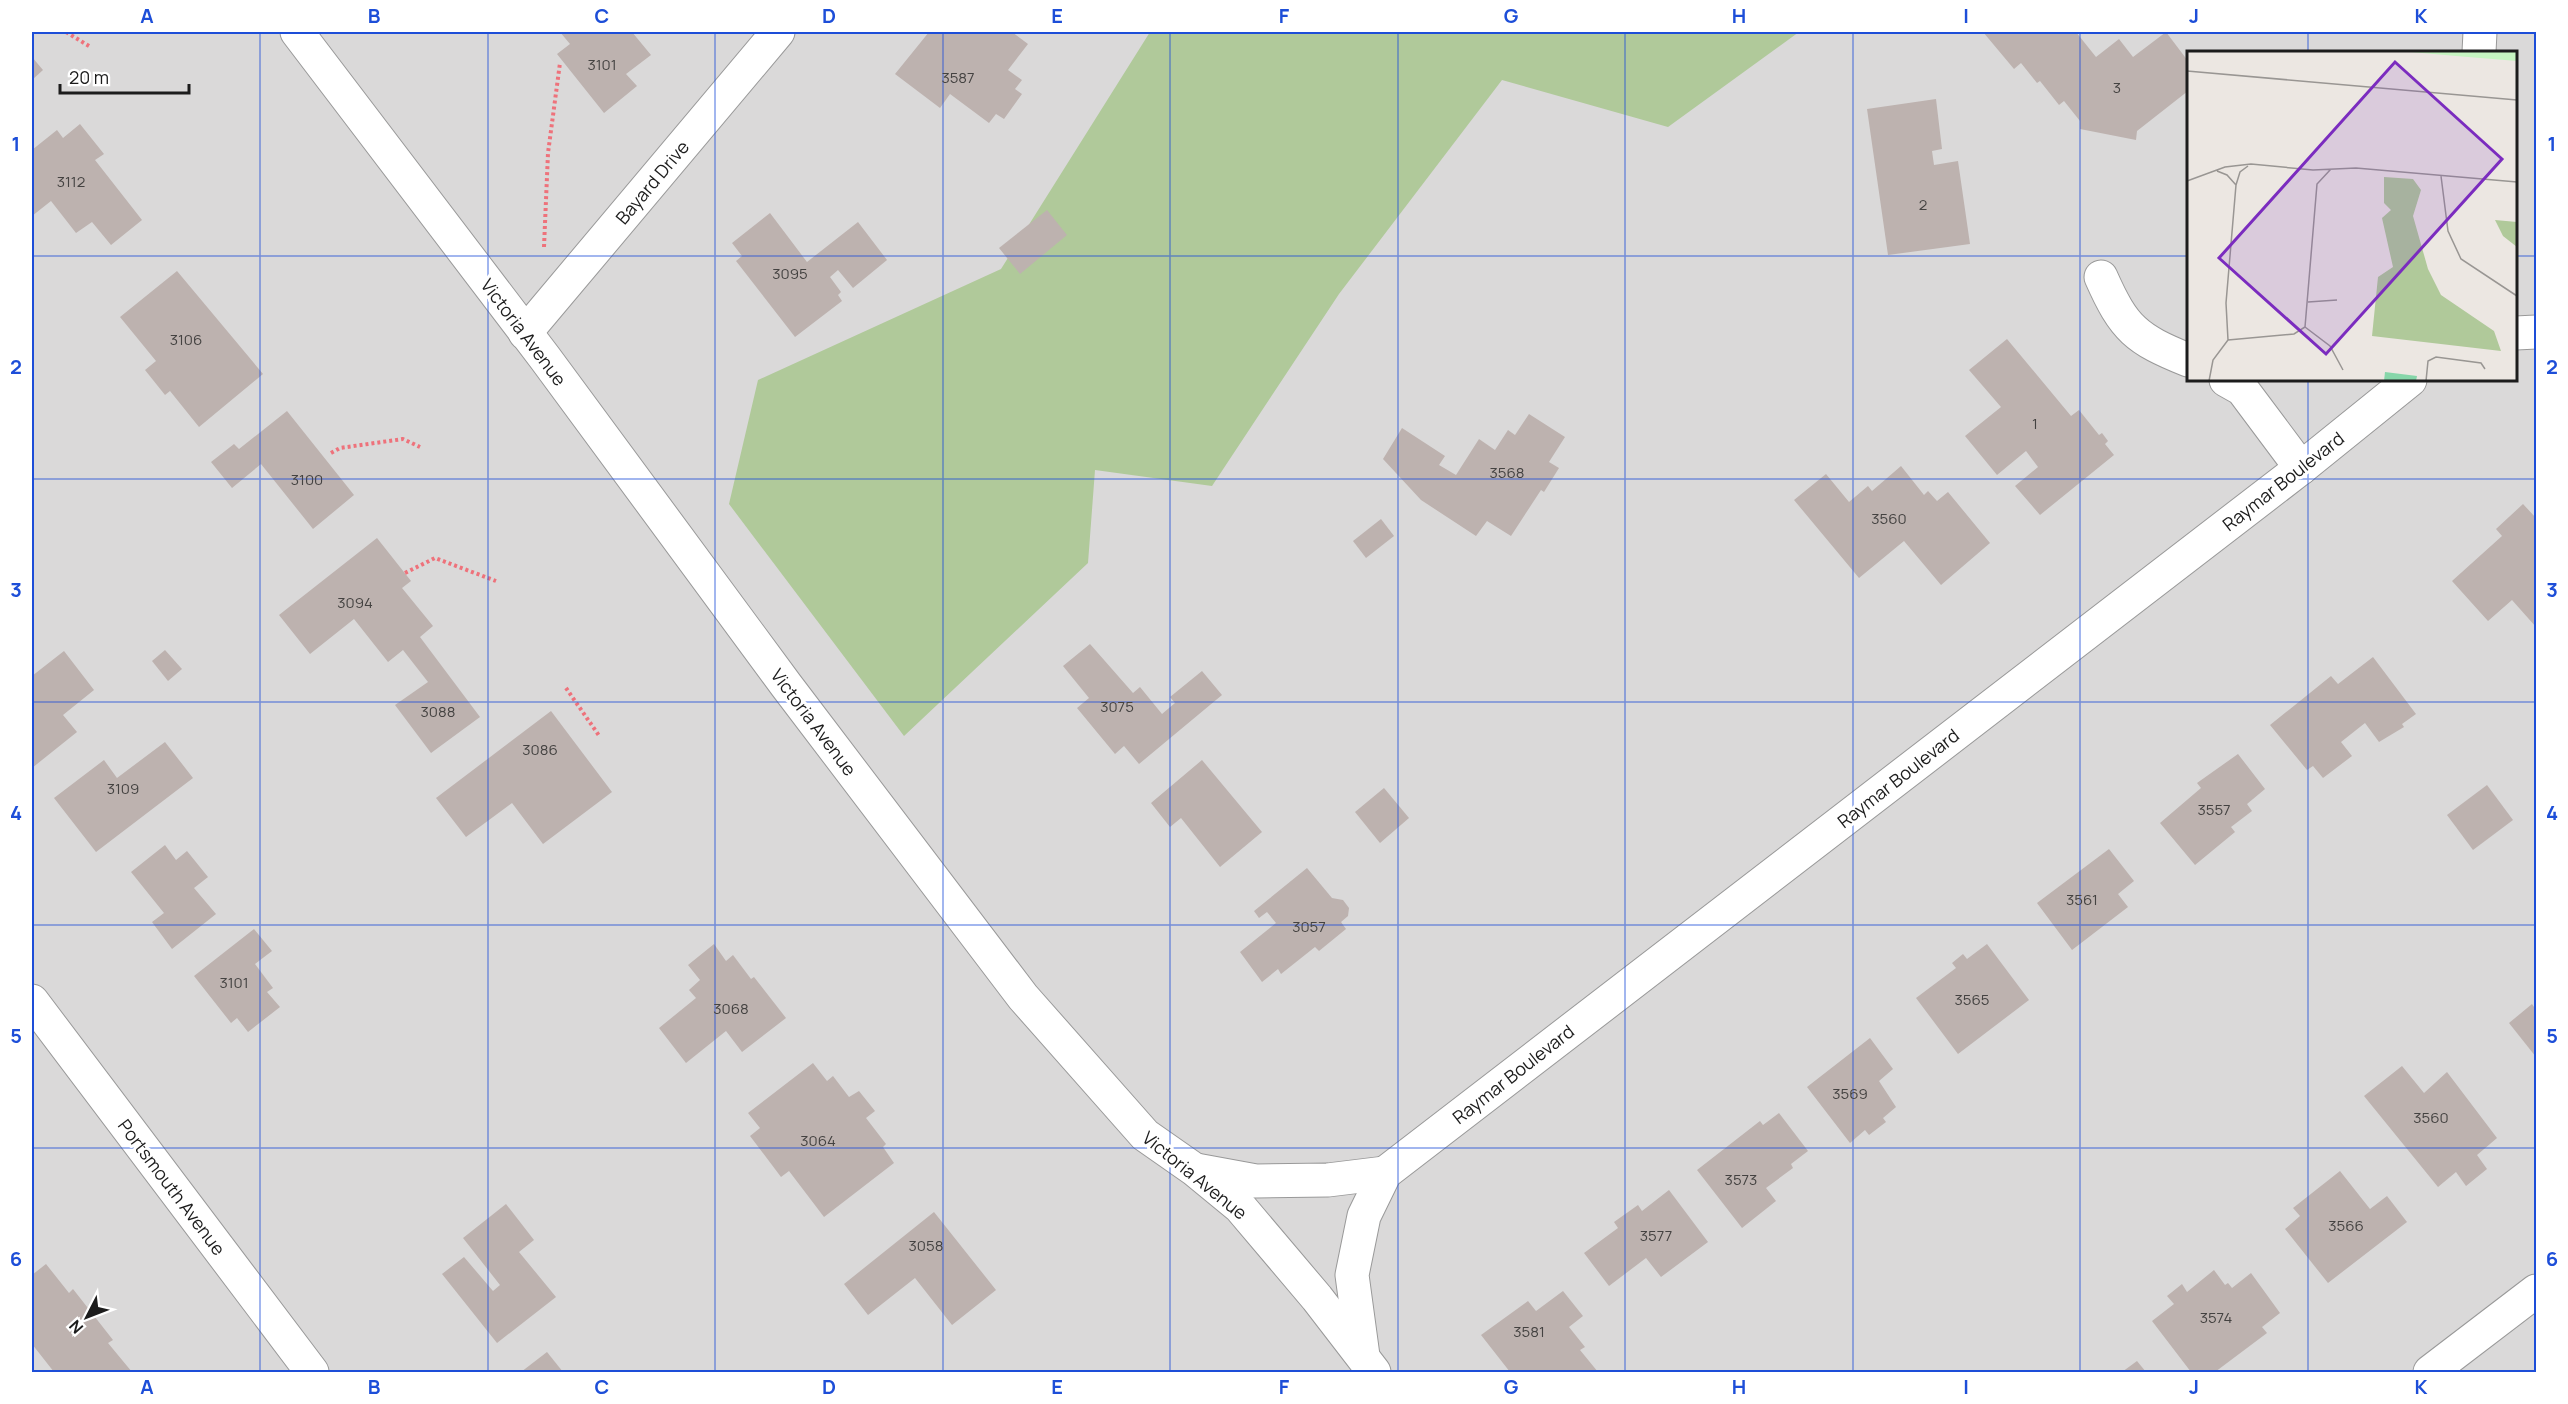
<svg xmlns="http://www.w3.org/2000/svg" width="2568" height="1404" font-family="Manrope,sans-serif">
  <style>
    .residential { fill: #dad9d9; fill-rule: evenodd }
    .forest { fill: #b0c99a }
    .building { fill: #bdb2af }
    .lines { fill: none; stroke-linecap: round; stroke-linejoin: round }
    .minor-casing { stroke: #999; stroke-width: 35 }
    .path { stroke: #ee727b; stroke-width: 4; stroke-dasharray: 3 3; stroke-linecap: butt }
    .minor { stroke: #fff; stroke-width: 33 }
    .grid { fill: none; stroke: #1d4ed8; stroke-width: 1.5; stroke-opacity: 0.55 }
    .labels { text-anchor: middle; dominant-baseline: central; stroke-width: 6; stroke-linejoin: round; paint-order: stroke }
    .number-label { font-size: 15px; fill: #444241 }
    .street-label { font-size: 18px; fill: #1c1c1c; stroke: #fff }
    .inset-road { fill: none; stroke: #999693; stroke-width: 1.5 }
    .view { fill: #7b2cbf; fill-opacity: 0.15; stroke: #7b2cbf; stroke-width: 3 }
    .inset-edge { fill: none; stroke: #1c1c1c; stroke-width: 3 }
    .neatline { fill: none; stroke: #1d4ed8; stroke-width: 2 }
    .grid-label { font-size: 20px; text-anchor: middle; font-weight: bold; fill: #1d4ed8 }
  </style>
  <rect width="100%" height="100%" fill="#ece7e2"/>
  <!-- residential -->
  <path class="residential" d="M32,32H2536V1372H32ZM2188,52H2516V380H2188Z"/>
  <!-- forest -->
  <path class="forest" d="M1150,32H1799L1668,127L1502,80L1339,294L1212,486L1095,470L1088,563L904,736L729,504L758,380L1001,269Z"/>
  <!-- building -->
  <g class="building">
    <path d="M560,32H632L651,55L626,74L637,86L604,113L557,54L570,44Z"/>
    <path d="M929,32H1012L1028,44L1008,70L1022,80L1015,89L1022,94L1004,119L996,114L989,123L950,94L940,108L895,74Z"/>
    <path d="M1983,32H2076L2096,57L2119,39L2133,57L2166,32L2188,61V91L2137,131L2136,140L2080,129V121L2064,101L2059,105L2040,81L2037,83L2021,63L2014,69Z"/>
    <path d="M32,57L43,70L32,80Z"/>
    <path d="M1936,99L1942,149L1932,151L1934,165L1958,161L1970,244L1888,255L1867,109Z"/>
    <path d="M80,124L104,154L95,160L142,220L111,245L92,222L76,233L51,201L32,216V150L57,130L63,138Z"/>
    <path d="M1047,210L1067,235L1020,274L999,248Z"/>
    <path d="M770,213L807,262L858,222L887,260L853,288L838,270L830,277L841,292L838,295L842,301L795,337L736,261L742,256L732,243Z"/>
    <path d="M177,271L263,374L199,427L170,391L165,395L145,370L156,361L120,317Z"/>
    <path d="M2007,339L2071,416L2079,410L2099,435L2102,433L2108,441L2105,444L2114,455L2040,515L2015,486L2038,467L2026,451L1997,475L1965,436L2001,407L1969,370Z"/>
    <path d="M287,411L354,495L313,529L261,464L232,488L211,462L234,444L239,449Z"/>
    <path d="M1529,414L1565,437L1549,462L1559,468L1544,492L1541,490L1511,536L1487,521L1476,536L1421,500L1383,459L1402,428L1445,456L1439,465L1456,475L1479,439L1495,450L1508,430L1515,435Z"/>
    <path d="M1901,466L1924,495L1928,491L1937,501L1948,492L1990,543L1941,585L1904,541L1859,578L1794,500L1826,474L1849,502L1868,486L1872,491Z"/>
    <path d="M2523,504L2536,518V627L2512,600L2488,621L2452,581L2502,536L2496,529Z"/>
    <path d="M1381,519L1394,536L1366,558L1353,541Z"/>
    <path d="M377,538L411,581L402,588L433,626L420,637L480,717L431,753L395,705L428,682L403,650L388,662L354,619L310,654L279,615Z"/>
    <path d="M1090,644L1133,693L1140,687L1162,714L1175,703L1170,697L1202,671L1222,695L1139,764L1124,746L1115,754L1077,708L1089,698L1063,666Z"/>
    <path d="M165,650L182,669L168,681L152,661Z"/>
    <path d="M64,651L94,690L63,715L77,732L32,768V676Z"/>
    <path d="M2373,657L2416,714L2402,724L2404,727L2379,742L2365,723L2341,742L2352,756L2323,778L2313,766L2307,770L2270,725L2331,676L2338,684Z"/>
    <path d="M551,711L612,792L543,844L512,803L466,837L436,798Z"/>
    <path d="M165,742L193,778L96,852L54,798L104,760L117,778Z"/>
    <path d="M2238,754L2265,789L2247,804L2252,811L2231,827L2235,832L2195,865L2160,823L2201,788L2197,783Z"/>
    <path d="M1202,760L1262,832L1220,867L1181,818L1170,827L1151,803Z"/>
    <path d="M2487,785L2513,820L2473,850L2447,815Z"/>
    <path d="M1384,788L1409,818L1380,843L1355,812Z"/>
    <path d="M165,845L176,860L187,851L208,877L194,888L216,914L172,949L152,922L164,913L131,872Z"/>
    <path d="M2109,849L2134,881L2118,894L2128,907L2072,950L2037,903Z"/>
    <path d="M1307,868L1332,898L1343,900L1349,908L1348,916L1341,922L1346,929L1319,951L1315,947L1281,974L1278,969L1262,982L1240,952L1276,923L1267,912L1259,918L1254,911Z"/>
    <path d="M254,929L272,951L255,964L273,988L267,992L280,1007L248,1032L237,1018L231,1023L194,976Z"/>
    <path d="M714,944L726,961L733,955L751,979L754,977L786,1018L742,1052L726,1031L686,1063L659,1028L696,998L689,990L700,980L688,965Z"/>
    <path d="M1987,944L2029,1000L1958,1054L1916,998L1956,968L1952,963L1963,954L1967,959Z"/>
    <path d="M2532,1004L2536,1010V1057L2509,1023Z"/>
    <path d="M1870,1038L1893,1069L1879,1081L1896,1107L1883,1118L1886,1122L1869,1135L1865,1130L1850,1143L1807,1087Z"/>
    <path d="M813,1063L827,1081L833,1076L849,1097L859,1091L875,1111L866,1118L886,1144L883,1147L894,1163L824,1217L789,1171L781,1177L750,1136L760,1128L748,1113Z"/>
    <path d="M2402,1066L2424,1093L2447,1072L2497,1138L2477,1155L2487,1169L2466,1186L2456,1172L2438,1187L2364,1096Z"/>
    <path d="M1779,1113L1808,1151L1791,1164L1793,1168L1766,1188L1776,1201L1742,1228L1697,1170L1760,1121L1763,1125Z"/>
    <path d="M2340,1171L2370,1209L2387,1196L2407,1222L2328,1283L2285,1229L2300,1216L2293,1208Z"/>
    <path d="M1669,1190L1708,1242L1661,1277L1646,1258L1609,1286L1584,1253L1618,1228L1614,1222L1638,1205L1642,1211Z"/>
    <path d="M506,1204L534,1240L519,1252L556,1297L497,1343L442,1274L464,1257L493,1291L500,1285L463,1238Z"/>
    <path d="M934,1212L996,1290L952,1325L915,1278L868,1315L844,1284Z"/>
    <path d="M46,1264L69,1293L73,1289L113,1340L108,1343L132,1372H54L32,1344V1275Z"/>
    <path d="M2214,1270L2225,1285L2228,1283L2232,1288L2251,1273L2280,1313L2262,1327L2267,1333L2215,1372H2191L2152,1321L2174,1304L2167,1296L2182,1284L2187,1292Z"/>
    <path d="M1563,1291L1583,1316L1569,1327L1585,1347L1580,1350L1598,1372H1510L1481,1335L1528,1301L1536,1311Z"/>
    <path d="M547,1352L563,1372H521Z"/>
    <path d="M2137,1361L2146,1372H2122Z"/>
  </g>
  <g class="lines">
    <defs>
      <g id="minor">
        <path d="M297,32L545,358L786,685L1023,997L1145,1135L1195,1170L1240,1207L1317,1298L1374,1372"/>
        <path d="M2479,52L2480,32"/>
        <path d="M2101,277C2124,329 2136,339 2188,360"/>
        <path d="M525,333L778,32"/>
        <path d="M2516,333L2536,332"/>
        <path d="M2226,380L2242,389L2301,468"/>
        <path d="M32,1001L312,1372"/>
        <path d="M1196,1170L1256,1181L1328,1180L1385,1173"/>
        <path d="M1363,1356L1352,1275L1364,1216L1385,1173L2301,468L2410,380"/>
        <path d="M2430,1372L2536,1291"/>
      </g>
    </defs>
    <!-- minor casing -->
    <use href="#minor" class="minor-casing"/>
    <!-- path -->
    <g class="path">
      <path d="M66,32L89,46"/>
      <path d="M544,247L548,153L560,63"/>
      <path d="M331,453L340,448L403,439L420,447"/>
      <path d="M405,573L435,558L496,581"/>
      <path d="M566,688L600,737"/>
    </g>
    <!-- minor -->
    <use href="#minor" class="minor"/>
  </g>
  <!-- grid -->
  <path class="grid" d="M260,32V1372M488,32V1372M715,32V1372M943,32V1372M1170,32V1372M1398,32V1372M1625,32V1372M1853,32V1372M2080,32V1372M2308,32V52M32,256H2188M2516,256H2536M2308,380V1372M32,479H2536M32,702H2536M32,925H2536M32,1148H2536"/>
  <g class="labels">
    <!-- number labels -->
    <g class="number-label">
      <text x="602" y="64">3101</text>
      <text x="958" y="77">3587</text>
      <text x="2117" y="87">3</text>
      <text x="71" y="181">3112</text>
      <text x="1923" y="204">2</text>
      <text x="790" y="273">3095</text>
      <text x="186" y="339">3106</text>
      <text x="2035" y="423">1</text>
      <text x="1507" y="472">3568</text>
      <text x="307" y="479">3100</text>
      <text x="1889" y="518">3560</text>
      <text x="355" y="602">3094</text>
      <text x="1117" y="706">3075</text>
      <text x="438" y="711">3088</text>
      <text x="540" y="749">3086</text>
      <text x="123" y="788">3109</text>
      <text x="2214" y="809">3557</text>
      <text x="2082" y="899">3561</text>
      <text x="1309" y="926">3057</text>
      <text x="234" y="982">3101</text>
      <text x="1972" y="999">3565</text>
      <text x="731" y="1008">3068</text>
      <text x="1850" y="1093">3569</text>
      <text x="2431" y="1117">3560</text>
      <text x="818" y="1140">3064</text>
      <text x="1741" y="1179">3573</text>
      <text x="2346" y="1225">3566</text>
      <text x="1656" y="1235">3577</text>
      <text x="926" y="1245">3058</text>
      <text x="2216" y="1317">3574</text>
      <text x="1529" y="1331">3581</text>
    </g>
    <!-- street labels -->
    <g class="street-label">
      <text transform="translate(652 182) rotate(-50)">Bayard Drive</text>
      <text transform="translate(524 332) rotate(53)">Victoria Avenue</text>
      <text transform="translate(2283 481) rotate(-38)">Raymar Boulevard</text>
      <text transform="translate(814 722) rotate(53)">Victoria Avenue</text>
      <text transform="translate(1898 778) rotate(-38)">Raymar Boulevard</text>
      <text transform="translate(1513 1074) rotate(-38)">Raymar Boulevard</text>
      <text transform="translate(1195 1175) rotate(39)">Victoria Avenue</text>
      <text transform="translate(172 1187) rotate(53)">Portsmouth Avenue</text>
    </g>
  </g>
  <!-- overview -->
  <g transform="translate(2187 51)">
    <rect width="330" height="330" fill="#ece7e2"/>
    <path d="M197,126L226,128L234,139L226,165L241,218L254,244L307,280L314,300L185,285L191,226L206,216L195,167L204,159L197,152ZM308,169L330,171V196L316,185Z" fill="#b0c99a"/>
    <path d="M213,0H330V10L269,5Z" fill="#c6f4c1"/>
    <path d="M198,321L230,325L229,330H197Z" fill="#86d6a9"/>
    <path class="inset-road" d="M0,20L330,49M30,120L40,124L49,134M254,125L261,180L274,208L330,245M0,130L38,116L64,113L126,119L169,117L330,131M121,251L150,249M118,276L143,295L156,319M41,289L107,283L118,276L130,133L144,118M22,330L26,309L41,289L39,252L49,134L53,121L61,115M239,330L241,310L249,306L294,312L298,318"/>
    <path class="view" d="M208,11L315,108L139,303L32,207Z"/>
    <rect width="330" height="330" class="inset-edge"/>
  </g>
  <!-- border -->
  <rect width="2568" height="1404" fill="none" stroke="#ffffff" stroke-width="66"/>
  <!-- north arrow -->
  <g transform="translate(87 1317) rotate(228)" stroke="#ffffff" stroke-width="4.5" paint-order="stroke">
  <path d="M0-4.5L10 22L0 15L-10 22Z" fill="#1c1c1c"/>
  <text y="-9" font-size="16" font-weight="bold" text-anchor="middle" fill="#1c1c1c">N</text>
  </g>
  <!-- scale -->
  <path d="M60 84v9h129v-9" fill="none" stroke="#1c1c1c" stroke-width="3"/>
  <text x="69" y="84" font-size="18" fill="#1c1c1c" stroke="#ffffff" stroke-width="4.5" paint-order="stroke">20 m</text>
  <rect x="33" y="33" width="2502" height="1338" class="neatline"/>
  <g class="grid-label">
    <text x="147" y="23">A</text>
    <text x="374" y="23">B</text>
    <text x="602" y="23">C</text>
    <text x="829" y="23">D</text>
    <text x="1057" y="23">E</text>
    <text x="1284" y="23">F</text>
    <text x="1511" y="23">G</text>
    <text x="1739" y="23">H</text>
    <text x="1966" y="23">I</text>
    <text x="2194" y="23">J</text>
    <text x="2421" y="23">K</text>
    <text x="16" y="151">1</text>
    <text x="2552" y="151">1</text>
    <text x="16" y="374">2</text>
    <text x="2552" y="374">2</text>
    <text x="16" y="597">3</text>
    <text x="2552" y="597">3</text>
    <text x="16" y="820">4</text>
    <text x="2552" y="820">4</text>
    <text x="16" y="1043">5</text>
    <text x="2552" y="1043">5</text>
    <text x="16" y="1266">6</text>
    <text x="2552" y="1266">6</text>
    <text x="147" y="1394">A</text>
    <text x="374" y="1394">B</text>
    <text x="602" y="1394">C</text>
    <text x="829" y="1394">D</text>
    <text x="1057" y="1394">E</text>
    <text x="1284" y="1394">F</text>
    <text x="1511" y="1394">G</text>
    <text x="1739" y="1394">H</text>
    <text x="1966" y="1394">I</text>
    <text x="2194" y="1394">J</text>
    <text x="2421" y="1394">K</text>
  </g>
</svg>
